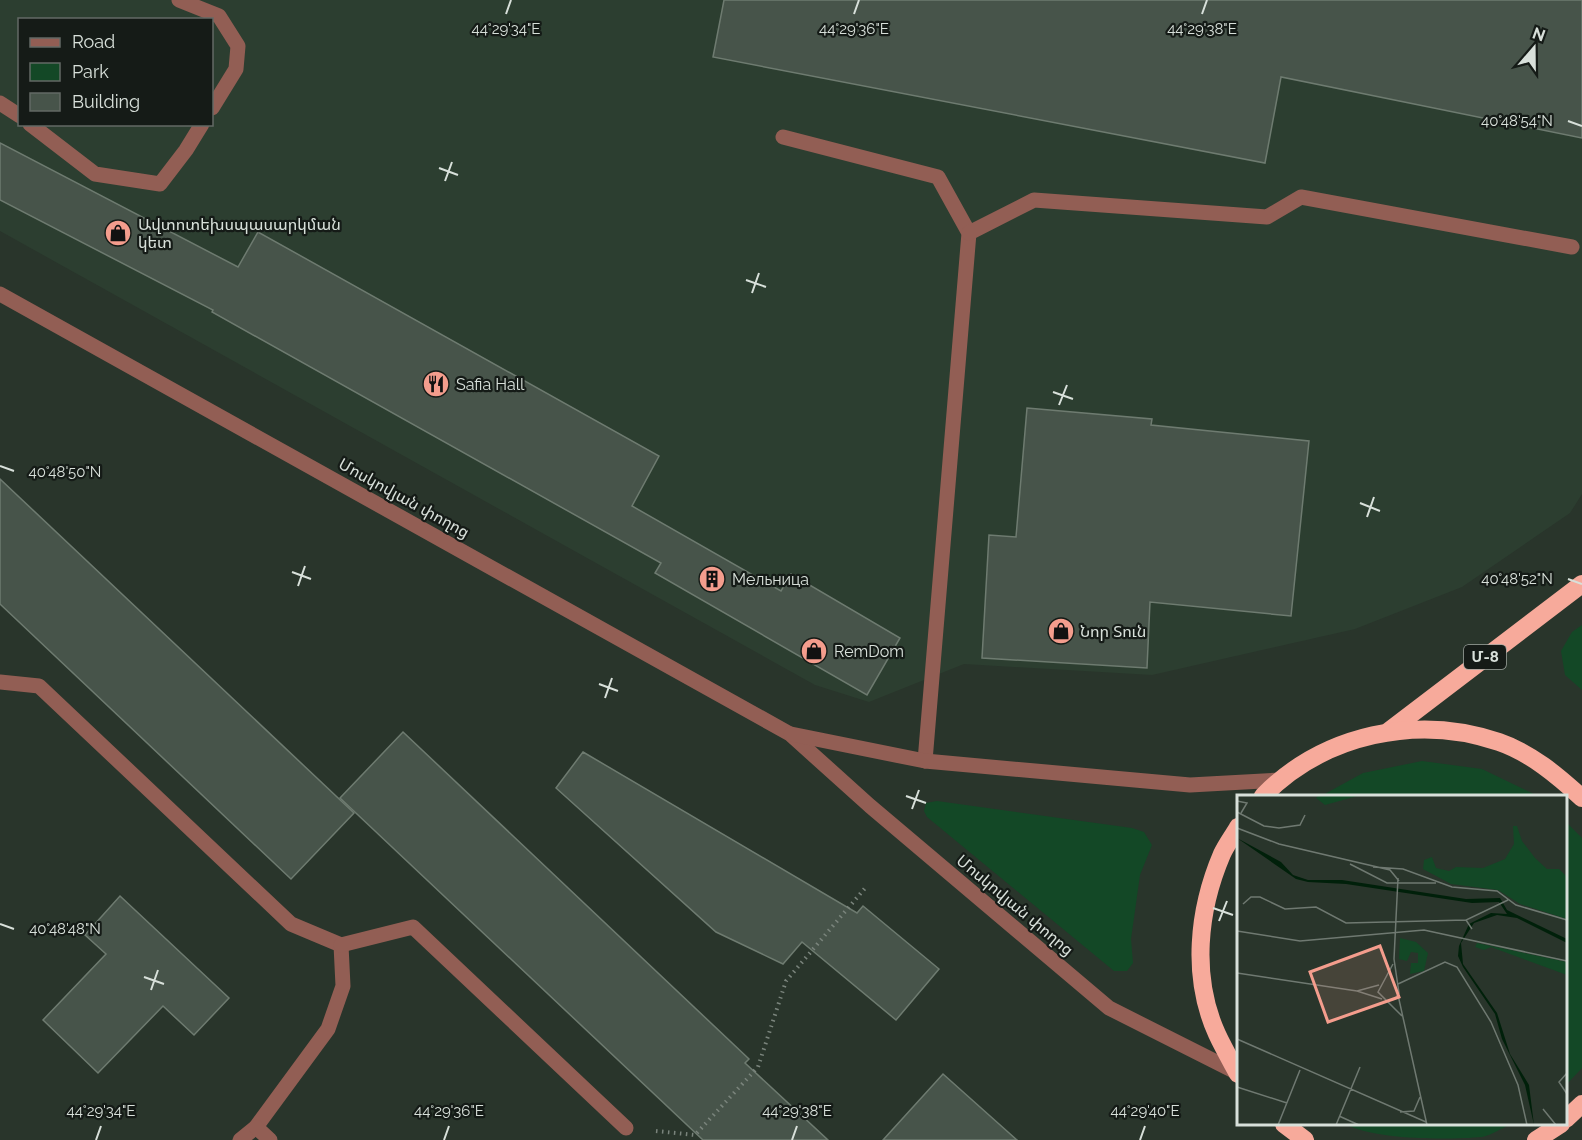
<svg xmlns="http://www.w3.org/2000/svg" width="1582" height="1140" font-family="Raleway,'Noto Sans Armenian',sans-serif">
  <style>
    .built { fill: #2c3e30; fill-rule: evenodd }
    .green { fill: #134826 }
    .building { fill: #47544a; stroke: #6e7b70; stroke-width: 1.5 }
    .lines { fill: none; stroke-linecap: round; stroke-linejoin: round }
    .path { stroke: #7a847c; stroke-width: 4; stroke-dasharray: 1.5 4.5; stroke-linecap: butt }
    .minor { stroke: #925e54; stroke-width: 15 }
    .highway { stroke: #f7aa9b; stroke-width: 18 }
    .ticks { fill: none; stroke: #d8e0da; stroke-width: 2 }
    .labels { text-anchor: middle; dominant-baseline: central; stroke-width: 4.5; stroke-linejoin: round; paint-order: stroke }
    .shield { fill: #151b17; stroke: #9ea5a0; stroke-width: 1.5 }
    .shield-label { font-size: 15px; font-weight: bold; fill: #d8e0da }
    .poi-label { font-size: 16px; fill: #d8e0da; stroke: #151b17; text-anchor: start }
    .street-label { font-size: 16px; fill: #d8e0da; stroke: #151b17 }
    .inset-road { fill: none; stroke: #6f7971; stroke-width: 1.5 }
    .view { fill: #f49d8d; fill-opacity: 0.15; stroke: #f49d8d; stroke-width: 3 }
    .inset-edge { fill: none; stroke: #d8e0da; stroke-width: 3 }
    .ticks-label { font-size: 15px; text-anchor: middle; fill: #d8e0da; stroke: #151b17; stroke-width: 4.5; stroke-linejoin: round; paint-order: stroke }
  </style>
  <rect width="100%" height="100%" fill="#29352b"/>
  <!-- built -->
  <path class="built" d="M0,0H1582V494L1570,513L1462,587L1355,629L1152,675L964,664L869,702L815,685L0,231ZM20,20H212V124H20Z"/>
  <!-- green -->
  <g class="green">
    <path d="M1582,625V690L1565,675L1561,651L1572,632Z"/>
    <path d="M1422,761L1482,769L1538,796H1321L1363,773Z"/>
    <path d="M937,801L1132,828L1144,832L1152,845L1140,875L1131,939L1133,963L1127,971H1114L927,817L924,811L926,803Z"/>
    <path d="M1566,822L1582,838V1068L1566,1085Z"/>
    <path d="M1345,1124H1511C1502,1128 1492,1135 1482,1137C1447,1140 1375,1140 1345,1124Z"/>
  </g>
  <!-- building -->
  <g class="building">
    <path d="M724,0H1582V138L1281,77L1265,163L713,57Z"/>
    <path d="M0,143L238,267L258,232L659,456L632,506L781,591L791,574L900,638L867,695L655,573L661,563L212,312L213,310L0,200Z"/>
    <path d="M1027,408L1152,419L1151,425L1309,441L1291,616L1150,602L1147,668L982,658L989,535L1016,537Z"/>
    <path d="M0,479L354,813L291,879L0,604Z"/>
    <path d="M403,732L749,1059L745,1063L828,1140H703L340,798Z"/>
    <path d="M583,752L857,913L863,906L939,969L896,1020L802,942L783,964L716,932L556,788Z"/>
    <path d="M120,896L229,998L194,1035L163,1006L98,1073L43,1020L106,954L85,935Z"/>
    <path d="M943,1074L1017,1140H883Z"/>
  </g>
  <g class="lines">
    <!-- path -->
    <path class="path" d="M656,1131L695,1135L758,1067L786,981L866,887"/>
    <!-- minor -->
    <g class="minor">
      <path d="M179,0L219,16L238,46L236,69L212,108"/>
      <path d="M0,103L20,116"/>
      <path d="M30,124L95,174L160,184L186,150L202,124"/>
      <path d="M783,137L938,177L969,233L925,761"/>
      <path d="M969,233L1034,200L1267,217L1301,197L1572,247"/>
      <path d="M0,294L790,734L870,806L1109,1008L1238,1073"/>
      <path d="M0,682L39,686L291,924L341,945L343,986L328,1029L256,1127L240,1140"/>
      <path d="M791,734L925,761L1190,785L1279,780"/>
      <path d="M341,945L413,927L626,1128"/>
      <path d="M256,1127L270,1140"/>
    </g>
    <!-- highway -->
    <g class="highway">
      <path d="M1389,731L1582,584"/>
      <path d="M1263,796C1324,734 1417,714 1499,742C1531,753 1558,776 1582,798"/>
      <path d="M1238,827C1233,836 1226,845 1222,854C1198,910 1191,977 1217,1034C1223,1047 1231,1061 1238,1074"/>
      <path d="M1566,1119L1582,1104"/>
      <path d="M1284,1124L1305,1140"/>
      <path d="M1536,1140L1561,1124"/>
    </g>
  </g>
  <!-- ticks -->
  <path class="ticks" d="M506,14L511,0M854,14L859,0M1202,14L1207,0M1568,121L1582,126M439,168L458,175M445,181L452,162M746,280L766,287M752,293L759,273M1053,392L1073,399M1059,405L1067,385M0,466L14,471M1360,503L1380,511M1367,517L1374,497M292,572L311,579M1568,579L1582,584M298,586L305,566M599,684L618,691M605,698L612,678M906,796L926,803M912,809L919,790M1213,908L1233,915M1219,921L1227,901M0,924L14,929M144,977L164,984M151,990L158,970M96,1140L101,1126M444,1140L449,1126M792,1140L797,1126M1140,1140L1145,1126"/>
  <!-- icons -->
  <defs>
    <symbol id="shop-disc" viewBox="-11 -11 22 22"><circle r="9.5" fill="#f49d8d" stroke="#151b17"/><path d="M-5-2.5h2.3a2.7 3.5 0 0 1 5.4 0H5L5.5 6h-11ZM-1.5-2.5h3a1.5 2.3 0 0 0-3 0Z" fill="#111"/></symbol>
    <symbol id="restaurant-disc" viewBox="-11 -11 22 22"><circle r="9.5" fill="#f49d8d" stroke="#151b17"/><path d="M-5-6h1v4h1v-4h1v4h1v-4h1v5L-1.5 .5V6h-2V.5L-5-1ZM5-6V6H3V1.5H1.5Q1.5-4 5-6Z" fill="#111"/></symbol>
    <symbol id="building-disc" viewBox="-11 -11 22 22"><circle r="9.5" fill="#f49d8d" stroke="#151b17"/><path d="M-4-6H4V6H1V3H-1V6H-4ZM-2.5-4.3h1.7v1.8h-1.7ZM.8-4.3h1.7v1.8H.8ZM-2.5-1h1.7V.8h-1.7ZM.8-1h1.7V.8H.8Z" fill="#111"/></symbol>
  </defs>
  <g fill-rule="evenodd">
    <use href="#shop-disc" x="103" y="218" width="30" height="30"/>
    <use href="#restaurant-disc" x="421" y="369" width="30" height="30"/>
    <use href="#building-disc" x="697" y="564" width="30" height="30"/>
    <use href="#shop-disc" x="1046" y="616" width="30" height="30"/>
    <use href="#shop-disc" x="799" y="636" width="30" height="30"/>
  </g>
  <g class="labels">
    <!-- shield labels -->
    <rect class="shield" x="1464" y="645" width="42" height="24" rx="4.5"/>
    <g class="shield-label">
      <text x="1485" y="657">Մ-8</text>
    </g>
    <!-- poi labels -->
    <g class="poi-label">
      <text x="138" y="224">Ավտոտեխսպասարկման<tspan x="138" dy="18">կետ</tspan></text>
      <text x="456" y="384">Safia Hall</text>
      <text x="732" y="579">Мельница</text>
      <text x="1080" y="631">Նոր Տուն</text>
      <text x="834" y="651">RemDom</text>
    </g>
    <!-- street labels -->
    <g class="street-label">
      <text transform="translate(404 498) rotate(29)">Մոսկովյան փողոց</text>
      <text transform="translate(1015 905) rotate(40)">Մոսկովյան փողոց</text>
    </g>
  </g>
  <!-- overview -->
  <g transform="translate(1237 795)">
    <rect width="330" height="330" fill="#29352b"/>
    <path d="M82,0H124L88,10L79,3ZM276,31H280L285,46L298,63L310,74H322L330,82V124L283,109L261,95L214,89L186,74L187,65L195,62L199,73L212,76L219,72L246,73L268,64L277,49ZM163,143L179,147L191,158L187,176L173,179L174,168H181V158L174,157L170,166L162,164ZM240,148L330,167V180L254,152L247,155L238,152Z" fill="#134826"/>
    <path d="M0,43L44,67L56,80L71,85H105L229,104L263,103L270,115L330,144V148L280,123L260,120L237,128L224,148L226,169L260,218L273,259L292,290L297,330L288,290L265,244L258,219L226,172L221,161L222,151L232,129L254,118L270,119L262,107L235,108L109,89L71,87L59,84Z" fill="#00200a"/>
    <path class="inset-road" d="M0,6L10,8L4,18M0,17L27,31L42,33L63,30L68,20M0,33L42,49L153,75L162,86M113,69L150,88H199M136,72L166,74L215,92L260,96L279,110L330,125M6,109L14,102H23L48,114L79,112L109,128L229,125M235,134L229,125L271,105M0,136L63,146L187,135L330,166M156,169L141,197L165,221M0,178L120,196L145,204M161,189L208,167L220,172L254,227L281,290L290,330M120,196L142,190M161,200L190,330M149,206L158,204L162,198L157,164L161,83M0,244L189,327M330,278L322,287L330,299M0,292L50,308M306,314L319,330M163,317L177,316L183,302M102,321L122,330M41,330L63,275M99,330L123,272"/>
    <path class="view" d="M143,151L162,202L91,227L73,177Z"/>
    <rect width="330" height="330" class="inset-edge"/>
  </g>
  <g class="ticks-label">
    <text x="506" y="34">44°29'34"E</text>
    <text x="854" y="34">44°29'36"E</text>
    <text x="1202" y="34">44°29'38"E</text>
    <text x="1517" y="126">40°48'54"N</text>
    <text x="65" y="477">40°48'50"N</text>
    <text x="1517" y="584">40°48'52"N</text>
    <text x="65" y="934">40°48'48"N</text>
    <text x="101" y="1116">44°29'34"E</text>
    <text x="449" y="1116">44°29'36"E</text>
    <text x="797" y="1116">44°29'38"E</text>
    <text x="1145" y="1116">44°29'40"E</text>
  </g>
  <!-- legend -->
  <rect x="18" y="18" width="195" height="108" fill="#151b17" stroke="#636a65" stroke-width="1.5"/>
  <rect x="30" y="38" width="30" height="9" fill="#925e54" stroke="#636a65" stroke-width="1.5"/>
  <text x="72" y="48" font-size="18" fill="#d8e0da">Road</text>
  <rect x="30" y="63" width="30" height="18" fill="#134826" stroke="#636a65" stroke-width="1.5"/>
  <text x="72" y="78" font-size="18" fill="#d8e0da">Park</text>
  <rect x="30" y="93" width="30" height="18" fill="#47544a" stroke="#636a65" stroke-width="1.5"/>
  <text x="72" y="108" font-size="18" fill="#d8e0da">Building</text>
  <!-- north arrow -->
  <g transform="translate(1534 48) rotate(20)" stroke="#151b17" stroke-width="4.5" paint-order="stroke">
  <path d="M0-4.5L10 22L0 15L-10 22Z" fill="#d8e0da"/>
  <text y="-9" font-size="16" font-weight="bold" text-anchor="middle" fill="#d8e0da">N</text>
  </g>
</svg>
